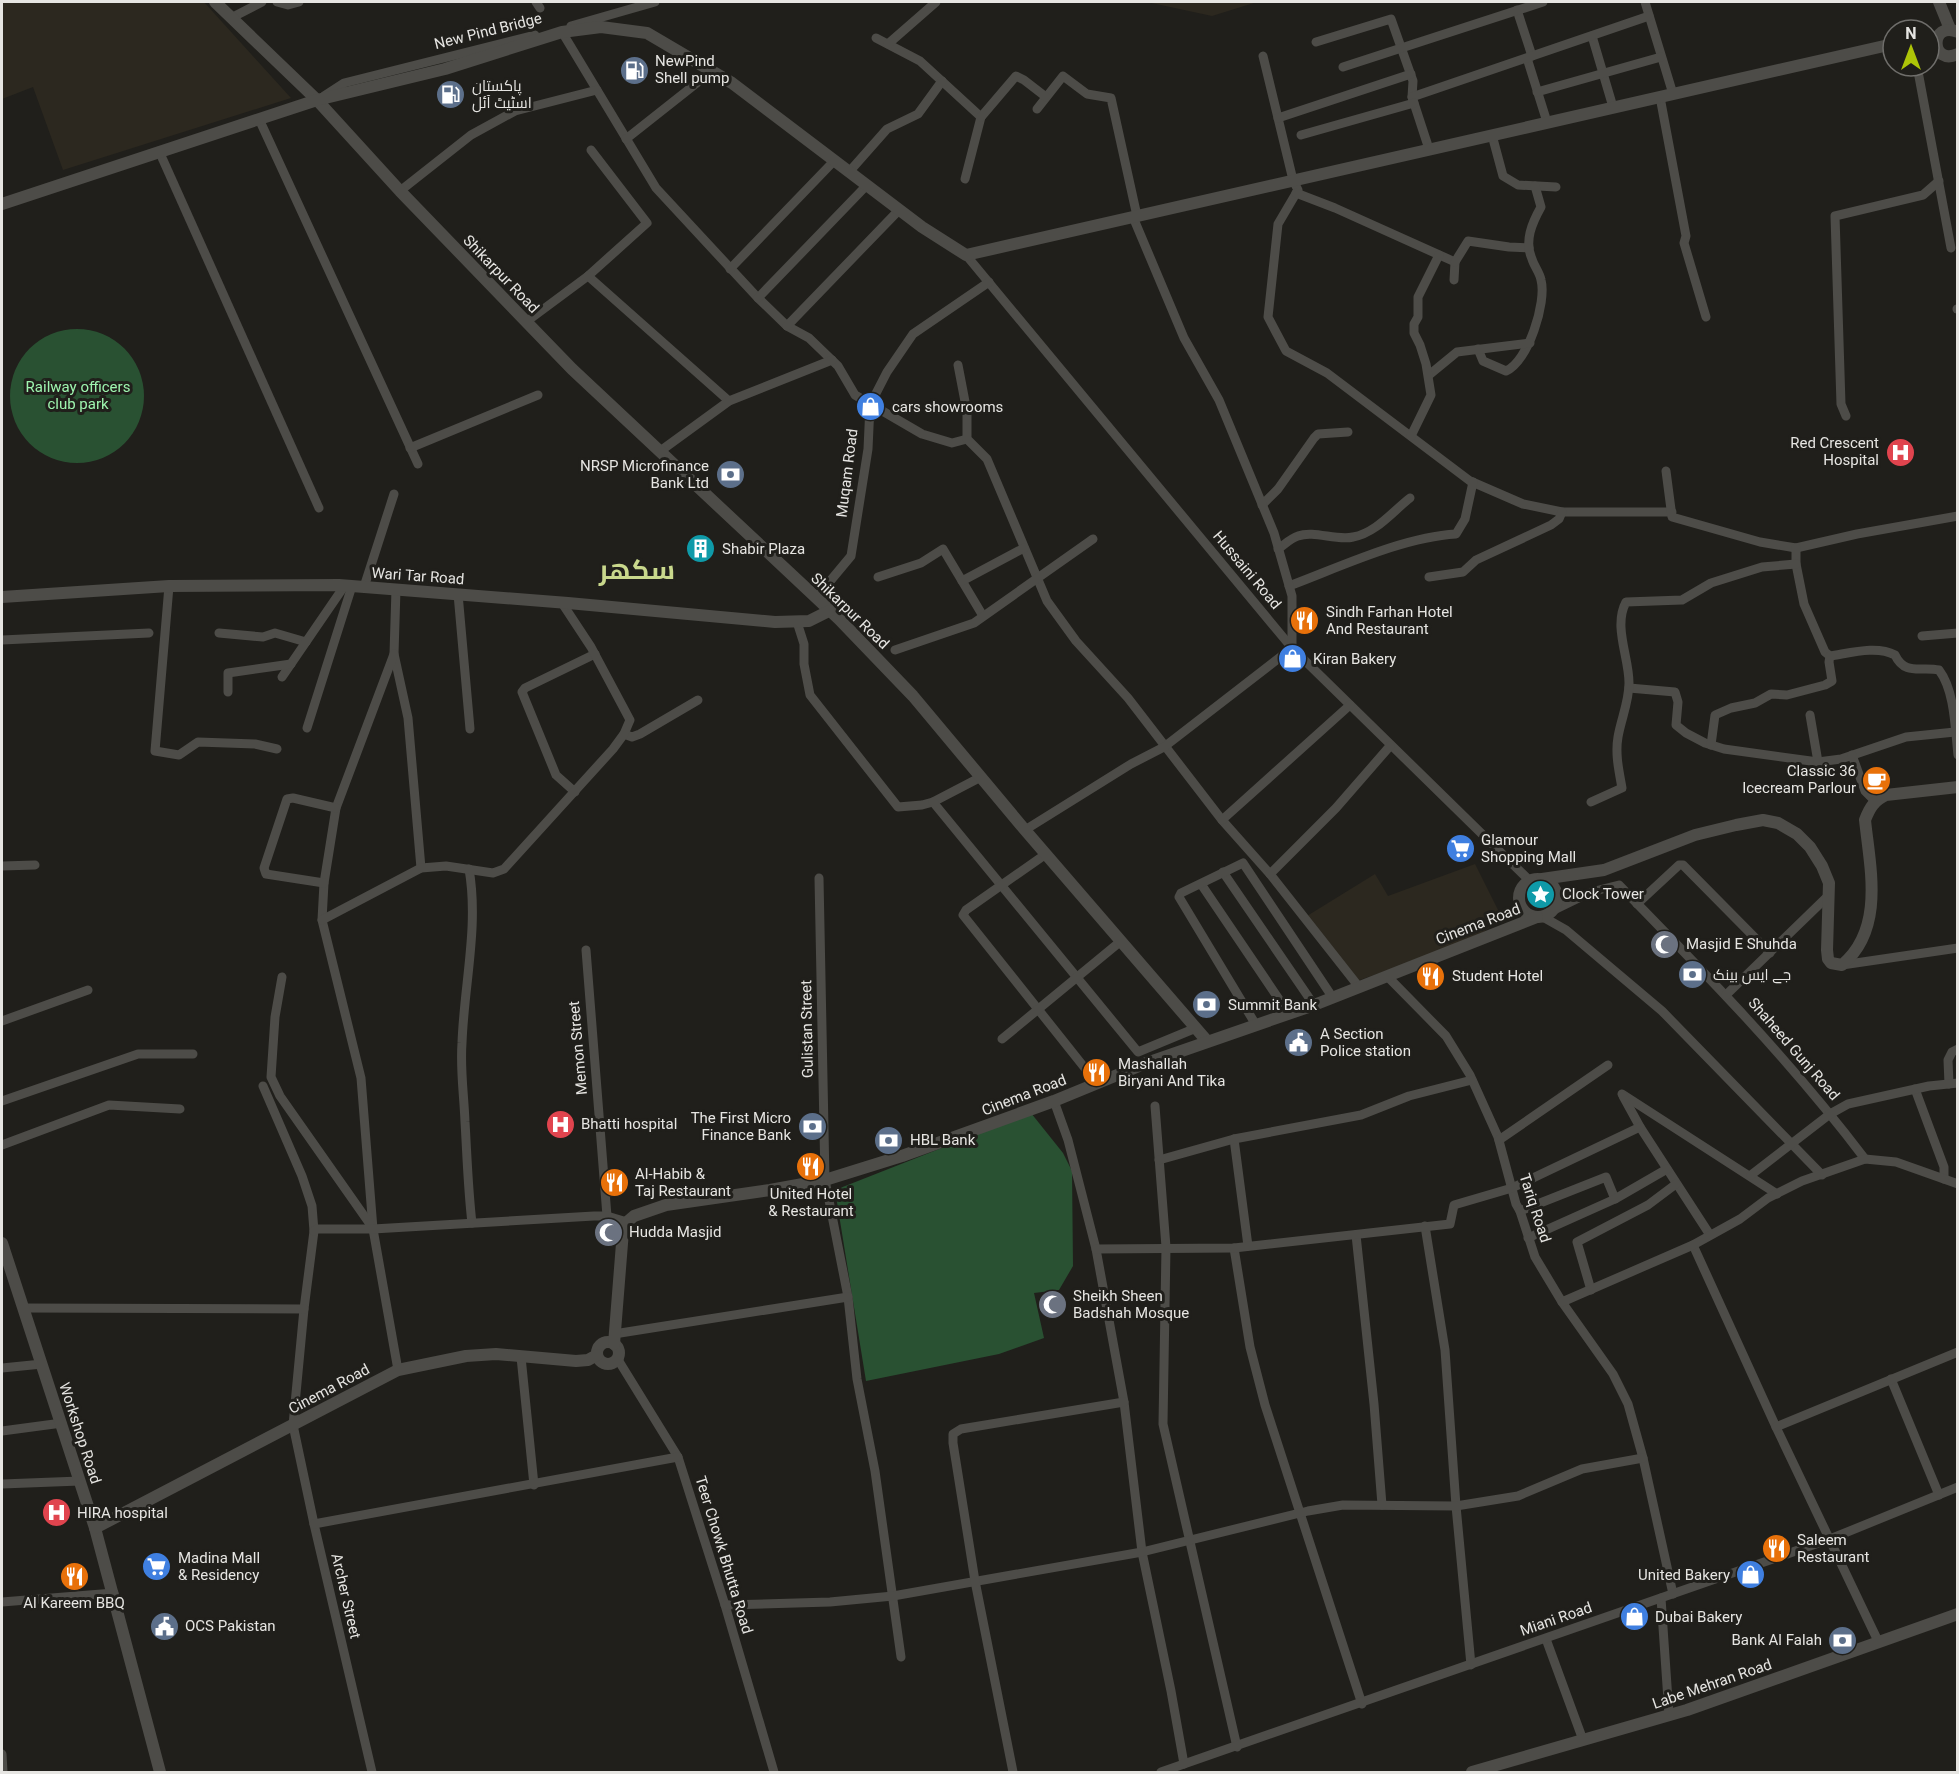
<svg xmlns="http://www.w3.org/2000/svg" width="1959" height="1774" font-family="Roboto,Cairo,sans-serif">
  <style>
    .built { fill: #2c281f }
    .green { fill: #295132 }
    .lines { fill: none; stroke-linecap: round; stroke-linejoin: round }
    .street { stroke: #4d4c48; stroke-width: 9 }
    .secondary { stroke: #4d4c48; stroke-width: 12 }
    .labels { text-anchor: middle; dominant-baseline: central; stroke-width: 6; stroke-linejoin: round; paint-order: stroke }
    .street-label { font-size: 15px; fill: #e6e5e2; stroke: #201f1b }
    .poi-label { font-size: 15px; fill: #e6e5e2; stroke: #201f1b; text-anchor: start }
    .park-label { font-size: 15px; fill: #9ef5af; stroke: #201f1b }
    .town-label { font-size: 27px; font-weight: bold; fill: #c9d88c; stroke: #201f1b }
  </style>
  <rect width="100%" height="100%" fill="#201f1b"/>
  <!-- built -->
  <g class="built">
    <path d="M2,2H204L291,98L63,170L33,87L2,99Z"/>
    <path d="M1147,2H1257L1212,16Z"/>
    <path d="M1475,864L1502,918L1478,936L1451,948L1354,982L1307,916L1375,874L1388,896Z"/>
  </g>
  <!-- green -->
  <g class="green">
    <circle cx="77" cy="396" r="67"/>
    <path d="M1031,1113L1063,1153L1072,1171L1073,1266L1059,1290L1034,1293L1044,1338L999,1354L866,1381L835,1190Z"/>
  </g>
  <g class="lines">
    <!-- street -->
    <g class="street">
      <path d="M277,2L288,5L299,2"/>
      <path d="M536,2L540,8"/>
      <path d="M1645,2L1673,94"/>
      <path d="M1517,10L1532,56"/>
      <path d="M231,18L262,2"/>
      <path d="M571,26L655,2"/>
      <path d="M562,32L656,188L758,298L787,326L809,338L838,366L855,395L922,434L952,443L967,439"/>
      <path d="M1592,36L1613,107"/>
      <path d="M876,38L920,61L981,117L965,179"/>
      <path d="M1316,42L1391,19L1413,81L1412,97L1429,149"/>
      <path d="M888,44L936,2"/>
      <path d="M1263,56L1293,180L1298,190L1278,224L1268,317L1286,351L1327,373L1470,481L1523,504L1562,512H1672"/>
      <path d="M1527,58L1547,122"/>
      <path d="M1917,66L1951,248"/>
      <path d="M1343,67L1543,2"/>
      <path d="M1537,92L1661,57"/>
      <path d="M324,96L344,83L535,35"/>
      <path d="M1412,97L1649,16"/>
      <path d="M1660,97L1686,236L1684,243L1706,317"/>
      <path d="M1037,109L1063,76L1087,94L1111,98L1137,216"/>
      <path d="M981,117L1016,76L1024,80L1046,97"/>
      <path d="M1278,118L1411,74"/>
      <path d="M259,119L418,464"/>
      <path d="M1301,135L1414,103"/>
      <path d="M1492,135L1503,176L1518,185L1556,187"/>
      <path d="M626,139L712,71"/>
      <path d="M159,151L319,508"/>
      <path d="M849,172L887,129L918,114L942,81"/>
      <path d="M400,191L471,135L515,111L597,90"/>
      <path d="M1296,193L1335,208L1455,262L1454,280"/>
      <path d="M966,255L1292,648L1530,881"/>
      <path d="M1455,262L1468,241L1509,247L1529,248"/>
      <path d="M730,269L834,161"/>
      <path d="M588,276L647,223L591,150"/>
      <path d="M758,298L867,185"/>
      <path d="M1957,309H1958"/>
      <path d="M526,322L588,276L729,401"/>
      <path d="M787,326L899,210"/>
      <path d="M1478,349L1483,361L1506,371C1528,362 1547,302 1541,280C1540,273 1534,266 1532,259C1524,241 1532,223 1541,207L1535,186"/>
      <path d="M958,365L967,412V439L987,459L1047,601L1076,641L1128,698L1222,820L1270,874L1359,987"/>
      <path d="M1429,375L1457,352L1530,343"/>
      <path d="M1846,416L1841,404L1835,216L1923,195L1939,181"/>
      <path d="M1411,436L1431,395L1426,364L1420,345L1414,333V324L1418,317V297L1439,255"/>
      <path d="M410,448L538,395"/>
      <path d="M659,452L729,401L832,360"/>
      <path d="M1666,471L1672,517L1760,542L1796,548L1857,534L1958,516"/>
      <path d="M1262,505L1278,489L1314,438L1318,434L1348,432"/>
      <path d="M1796,548V564L1804,604L1825,652L1830,656"/>
      <path d="M1278,549C1284,545 1291,538 1298,536C1314,530 1336,541 1353,537C1376,533 1393,511 1410,498"/>
      <path d="M878,577L921,563L943,549L983,616"/>
      <path d="M1429,577L1463,572L1476,560L1551,525L1559,519L1562,512"/>
      <path d="M962,581L1024,548"/>
      <path d="M169,586L155,751L179,755L198,742L255,744L277,749"/>
      <path d="M1289,586C1340,567 1403,537 1456,534L1465,519L1473,482"/>
      <path d="M364,587L394,494"/>
      <path d="M396,589L394,654L408,718L421,868"/>
      <path d="M458,594L470,729"/>
      <path d="M816,598L851,556L868,449L870,405L887,372L913,334L989,282"/>
      <path d="M797,622L804,644V664L810,695L898,807L922,805L933,802L981,777"/>
      <path d="M219,633L263,637L275,633L306,642"/>
      <path d="M1922,636L1958,633"/>
      <path d="M2,640L149,633"/>
      <path d="M895,650L974,623L1093,539"/>
      <path d="M394,654L336,808L324,883L322,920L361,1078L373,1229L398,1370"/>
      <path d="M282,677L345,585"/>
      <path d="M1629,688L1675,692L1678,702L1676,725L1686,733L1705,743L1724,749L1818,762L1841,759L1906,737L1955,732"/>
      <path d="M228,692V673L291,664"/>
      <path d="M1810,715L1818,762"/>
      <path d="M307,728L352,586"/>
      <path d="M624,734L632,737L640,734L698,700"/>
      <path d="M1711,745L1715,715L1731,708L1755,703L1771,694L1787,695L1825,685L1832,681L1829,662L1830,656C1850,653 1877,645 1895,655C1905,676 1921,666 1939,670C1955,691 1955,729 1958,755"/>
      <path d="M1852,755L1865,791L1875,801"/>
      <path d="M575,792L556,775L522,692L525,688L595,654"/>
      <path d="M933,802L1138,1052L1196,1028"/>
      <path d="M1591,802L1622,788C1619,771 1615,754 1618,737C1621,719 1629,702 1629,683C1629,657 1613,626 1626,602L1682,600L1711,583L1762,567L1796,564"/>
      <path d="M1222,820L1350,705"/>
      <path d="M1025,830L1131,764L1164,747L1292,648V596L1274,533L1219,400L1184,338L1133,217"/>
      <path d="M1046,854L966,910L963,915L1088,1072"/>
      <path d="M2,866L35,865"/>
      <path d="M469,869C479,926 464,985 462,1043C460,1069 464,1095 465,1122C467,1155 468,1189 472,1223"/>
      <path d="M1223,872L1314,1005"/>
      <path d="M1270,874L1336,808L1390,746"/>
      <path d="M819,878L825,1180L848,1297L857,1379L875,1471L901,1657"/>
      <path d="M324,883L266,874L264,868L287,799L293,798L336,808"/>
      <path d="M1201,884L1289,1014"/>
      <path d="M1637,904L1679,865H1683L1770,953"/>
      <path d="M1554,910L1591,892L1619,885C1705,973 1791,1061 1865,1159"/>
      <path d="M1543,917L1566,930L1662,1011L1822,1175"/>
      <path d="M322,920L421,868L446,866L493,873L504,869L613,749L624,734L630,720L591,647L562,603"/>
      <path d="M586,950L607,1216"/>
      <path d="M1842,965L1958,948"/>
      <path d="M1387,976L1446,1036L1470,1075L1498,1137L1516,1204L1520,1211L1535,1257L1562,1302L1613,1374L1628,1404L1643,1458L1673,1594"/>
      <path d="M282,977L275,1017L271,1077L280,1096L372,1227"/>
      <path d="M1726,995L1828,896"/>
      <path d="M2,1021L88,990"/>
      <path d="M1256,1025L1179,897L1181,893L1243,863L1333,998"/>
      <path d="M1002,1039L1121,941"/>
      <path d="M1949,1084L1948,1060L1952,1052L1958,1049"/>
      <path d="M263,1086L302,1176L312,1206L314,1231L304,1309L293,1425L314,1524L372,1772"/>
      <path d="M1915,1089L1944,1167V1179"/>
      <path d="M1622,1094L1777,1194"/>
      <path d="M1623,1096L1640,1127L1710,1235"/>
      <path d="M2,1101L138,1054H193"/>
      <path d="M1054,1101L1068,1140L1096,1249L1124,1402L1142,1552L1171,1691L1184,1764"/>
      <path d="M1155,1106L1166,1247L1163,1424L1237,1747"/>
      <path d="M1234,1139L1248,1246"/>
      <path d="M1499,1140L1608,1065"/>
      <path d="M2,1145L109,1105L180,1109"/>
      <path d="M1159,1160L1234,1139L1361,1115L1409,1096L1472,1080"/>
      <path d="M1751,1175L1830,1114L1848,1104L1929,1086L1958,1083"/>
      <path d="M1520,1211L1606,1177L1615,1199"/>
      <path d="M1425,1226L1445,1350L1456,1506L1471,1665"/>
      <path d="M314,1231L317,1229H373L594,1216H607L627,1222"/>
      <path d="M1356,1235L1374,1404L1382,1505"/>
      <path d="M1528,1238L1615,1199L1667,1169"/>
      <path d="M1693,1245L1776,1427L1878,1641"/>
      <path d="M1234,1248L1250,1347L1265,1405L1362,1704"/>
      <path d="M1096,1249L1234,1248L1450,1224L1454,1205L1512,1188L1640,1127"/>
      <path d="M1591,1290L1577,1242L1648,1205L1676,1184"/>
      <path d="M1562,1302L1693,1245L1740,1219L1768,1198L1802,1181L1865,1159L1896,1162L1958,1184"/>
      <path d="M23,1308L304,1309"/>
      <path d="M614,1334L848,1297"/>
      <path d="M521,1357L534,1485"/>
      <path d="M617,1358L678,1457L725,1605L774,1772"/>
      <path d="M2,1368L42,1364"/>
      <path d="M1891,1379L1939,1495"/>
      <path d="M1776,1427L1958,1352"/>
      <path d="M2,1431L62,1423"/>
      <path d="M2,1484L80,1481"/>
      <path d="M314,1524L678,1457"/>
      <path d="M1661,1598L1669,1715"/>
      <path d="M2,1602L114,1593"/>
      <path d="M725,1605L830,1602L893,1596L1142,1552L1308,1511L1343,1505L1456,1506L1518,1496L1582,1469L1643,1458"/>
      <path d="M1546,1639L1583,1740"/>
      <path d="M2,1754L3,1772"/>
      <path d="M1013,1772L975,1581L953,1443V1434L961,1429L1124,1402"/>
      <path d="M1161,1772L1830,1539L1958,1487"/>
    </g>
    <!-- secondary -->
    <g class="secondary">
      <path d="M215,2L317,100L400,191L572,369L839,619L913,696L1025,830L1207,1041"/>
      <path d="M1939,2L1950,29"/>
      <path d="M1958,32C1929,20 1930,67 1958,54"/>
      <path d="M2,204L317,100L445,69L562,32L601,27L647,33L732,83L922,227L966,255L1893,44"/>
      <path d="M2,597L169,586L339,585L568,603L775,622L809,621L829,611"/>
      <circle cx="1538" cy="898" r="19"/>
      <path d="M1542,879L1604,870L1695,835L1736,825L1763,820L1778,823L1797,834L1810,847L1822,866L1829,883L1827,950L1828,959L1831,963L1842,965C1885,929 1870,868 1865,820C1870,807 1874,801 1886,795L1958,787"/>
      <path d="M2,1243L95,1528L160,1772"/>
      <circle cx="608" cy="1353" r="11"/>
      <path d="M614,1344L623,1231L627,1222L634,1216L666,1205L770,1190L825,1180L902,1156L1054,1101L1144,1064L1314,1005L1537,917"/>
      <path d="M95,1528L398,1370L466,1356L496,1354L576,1361L588,1360L597,1355"/>
      <path d="M1472,1772L1687,1710L1958,1614"/>
    </g>
  </g>
  <!-- icons -->
  <defs>
    <symbol id="fuel-disc" viewBox="-11 -11 22 22"><circle r="9.5" fill="#5c6f8a" stroke="#201f1b"/><path d="M-5.5-6h7V0h2V4h1.3V-2.5L3-4.5l.8-.8L6-3V5H2.5V1h-1V6h-7ZM-4.2-4.7v3.2H.2V-4.7Z" fill="#fff"/></symbol>
    <symbol id="shop-disc" viewBox="-11 -11 22 22"><circle r="9.5" fill="#3f7fe0" stroke="#201f1b"/><path d="M-5-2.5h2.3a2.7 3.5 0 0 1 5.4 0H5L5.5 6h-11ZM-1.5-2.5h3a1.5 2.3 0 0 0-3 0Z" fill="#fff"/></symbol>
    <symbol id="hospital-disc" viewBox="-11 -11 22 22"><circle r="9.5" fill="#e0444e" stroke="#201f1b"/><path d="M-5-5h3v3.5h4V-5h3V5h-3V1.5h-4V5h-3Z" fill="#fff"/></symbol>
    <symbol id="bank-disc" viewBox="-11 -11 22 22"><circle r="9.5" fill="#5c6f8a" stroke="#201f1b"/><path d="M-6-4H6V4H-6ZM0-2.3a2.3 2.3 0 1 0 0 4.6a2.3 2.3 0 1 0 0-4.6Z" fill="#fff"/></symbol>
    <symbol id="building-disc" viewBox="-11 -11 22 22"><circle r="9.5" fill="#0f9aa8" stroke="#201f1b"/><path d="M-4-6H4V6H1V3H-1V6H-4ZM-2.5-4.3h1.7v1.8h-1.7ZM.8-4.3h1.7v1.8H.8ZM-2.5-1h1.7V.8h-1.7ZM.8-1h1.7V.8H.8Z" fill="#fff"/></symbol>
    <symbol id="restaurant-disc" viewBox="-11 -11 22 22"><circle r="9.5" fill="#e8710a" stroke="#201f1b"/><path d="M-5-6h1v4h1v-4h1v4h1v-4h1v5L-1.5 .5V6h-2V.5L-5-1ZM5-6V6H3V1.5H1.5Q1.5-4 5-6Z" fill="#fff"/></symbol>
    <symbol id="cafe-disc" viewBox="-11 -11 22 22"><circle r="9.5" fill="#e8710a" stroke="#201f1b"/><path d="M-5.5-4.5H6V0H3Q3 3.5 0 3.5H-2.5Q-5.5 3.5-5.5 0ZM3-3.2v2h1.7v-2ZM-6 4.5H4V6H-6Z" fill="#fff"/></symbol>
    <symbol id="supermarket-disc" viewBox="-11 -11 22 22"><circle r="9.5" fill="#3f7fe0" stroke="#201f1b"/><path d="M-6-5.5h2.5l.6 2H6L4.5 2H-2.5L-4.4-4H-6ZM-1.5 3.2a1.3 1.3 0 1 0 .1 0ZM3 3.2a1.3 1.3 0 1 0 .1 0Z" fill="#fff"/></symbol>
    <symbol id="sight-disc" viewBox="-11 -11 22 22"><circle r="9.5" fill="#0f9aa8" stroke="#201f1b"/><path d="M0-6L1.8-2.2L6-1.7L2.9 1.2L3.7 5.4L0 3.3L-3.7 5.4L-2.9 1.2L-6-1.7L-1.8-2.2Z" fill="#fff"/></symbol>
    <symbol id="mosque-disc" viewBox="-11 -11 22 22"><circle r="9.5" fill="#6b7280" stroke="#201f1b"/><path d="M3.5-4.9A6 6 0 1 0 3.5 4.9A5 5 0 1 1 3.5-4.9Z" fill="#fff"/></symbol>
    <symbol id="civic-disc" viewBox="-11 -11 22 22"><circle r="9.5" fill="#5c6f8a" stroke="#201f1b"/><path d="M-.6-6.5H3V-4.5H.6V-3L4-1V1h2V6H-6V1h2V-1L-.6-3ZM-1.2 2.5V6h2.4V2.5Z" fill="#fff"/></symbol>
  </defs>
  <g fill-rule="evenodd">
    <use href="#fuel-disc" x="618" y="54" width="33" height="33"/>
    <use href="#fuel-disc" x="434" y="78" width="33" height="33"/>
    <use href="#shop-disc" x="854" y="390" width="33" height="33"/>
    <use href="#hospital-disc" x="1884" y="436" width="33" height="33"/>
    <use href="#bank-disc" x="714" y="458" width="33" height="33"/>
    <use href="#building-disc" x="684" y="532" width="33" height="33"/>
    <use href="#restaurant-disc" x="1288" y="604" width="33" height="33"/>
    <use href="#shop-disc" x="1276" y="642" width="33" height="33"/>
    <use href="#cafe-disc" x="1860" y="764" width="33" height="33"/>
    <use href="#supermarket-disc" x="1444" y="832" width="33" height="33"/>
    <use href="#sight-disc" x="1524" y="878" width="33" height="33"/>
    <use href="#mosque-disc" x="1648" y="928" width="33" height="33"/>
    <use href="#bank-disc" x="1676" y="958" width="33" height="33"/>
    <use href="#restaurant-disc" x="1414" y="960" width="33" height="33"/>
    <use href="#bank-disc" x="1190" y="988" width="33" height="33"/>
    <use href="#civic-disc" x="1282" y="1026" width="33" height="33"/>
    <use href="#restaurant-disc" x="1080" y="1056" width="33" height="33"/>
    <use href="#hospital-disc" x="544" y="1108" width="33" height="33"/>
    <use href="#bank-disc" x="796" y="1110" width="33" height="33"/>
    <use href="#bank-disc" x="872" y="1124" width="33" height="33"/>
    <use href="#restaurant-disc" x="794" y="1150" width="33" height="33"/>
    <use href="#restaurant-disc" x="598" y="1166" width="33" height="33"/>
    <use href="#mosque-disc" x="592" y="1216" width="33" height="33"/>
    <use href="#mosque-disc" x="1036" y="1288" width="33" height="33"/>
    <use href="#hospital-disc" x="40" y="1496" width="33" height="33"/>
    <use href="#restaurant-disc" x="1760" y="1532" width="33" height="33"/>
    <use href="#supermarket-disc" x="140" y="1550" width="33" height="33"/>
    <use href="#shop-disc" x="1734" y="1558" width="33" height="33"/>
    <use href="#restaurant-disc" x="58" y="1560" width="33" height="33"/>
    <use href="#shop-disc" x="1618" y="1600" width="33" height="33"/>
    <use href="#civic-disc" x="148" y="1610" width="33" height="33"/>
    <use href="#bank-disc" x="1826" y="1624" width="33" height="33"/>
  </g>
  <g class="labels">
    <!-- street labels -->
    <g class="street-label">
      <text transform="translate(488 31) rotate(-14)">New Pind Bridge</text>
      <text transform="translate(501 274) rotate(46)">Shikarpur Road</text>
      <text transform="translate(847 473) rotate(-83)">Muqam Road</text>
      <text transform="translate(1247 570) rotate(50)">Hussaini Road</text>
      <text transform="translate(418 576) rotate(4)">Wari Tar Road</text>
      <text transform="translate(850 611) rotate(44)">Shikarpur Road</text>
      <text transform="translate(1478 924) rotate(-21)">Cinema Road</text>
      <text transform="translate(807 1029) rotate(-91)">Gulistan Street</text>
      <text transform="translate(578 1048) rotate(-95)">Memon Street</text>
      <text transform="translate(1794 1049) rotate(49)">Shaheed Gunj Road</text>
      <text transform="translate(1024 1095) rotate(-21)">Cinema Road</text>
      <text transform="translate(1535 1208) rotate(72)">Tariq Road</text>
      <text transform="translate(329 1389) rotate(-28)">Cinema Road</text>
      <text transform="translate(80 1433) rotate(72)">Workshop Road</text>
      <text transform="translate(724 1555) rotate(73)">Teer Chowk Bhutta Road</text>
      <text transform="translate(346 1596) rotate(77)">Archer Street</text>
      <text transform="translate(1556 1619) rotate(-19)">Miani Road</text>
      <text transform="translate(1712 1684) rotate(-19)">Labe Mehran Road</text>
    </g>
    <!-- poi labels -->
    <g class="poi-label">
      <text x="655" y="61">NewPind<tspan x="655" dy="17">Shell pump</tspan></text>
      <text x="472" y="86">پاکستان<tspan x="472" dy="17">اسٹیٹ آئل</tspan></text>
      <text x="892" y="407">cars showrooms</text>
      <text x="1879" y="443" text-anchor="end">Red Crescent<tspan x="1879" dy="17">Hospital</tspan></text>
      <text x="709" y="466" text-anchor="end">NRSP Microfinance<tspan x="709" dy="17">Bank Ltd</tspan></text>
      <text x="722" y="549">Shabir Plaza</text>
      <text x="1326" y="612">Sindh Farhan Hotel<tspan x="1326" dy="17">And Restaurant</tspan></text>
      <text x="1313" y="659">Kiran Bakery</text>
      <text x="1856" y="771" text-anchor="end">Classic 36<tspan x="1856" dy="17">Icecream Parlour</tspan></text>
      <text x="1481" y="840">Glamour<tspan x="1481" dy="17">Shopping Mall</tspan></text>
      <text x="1562" y="894">Clock Tower</text>
      <text x="1686" y="944">Masjid E Shuhda</text>
      <text x="1713" y="975">جے ایس بینک</text>
      <text x="1452" y="976">Student Hotel</text>
      <text x="1228" y="1005">Summit Bank</text>
      <text x="1320" y="1034">A Section<tspan x="1320" dy="17">Police station</tspan></text>
      <text x="1118" y="1064">Mashallah<tspan x="1118" dy="17">Biryani And Tika</tspan></text>
      <text x="791" y="1118" text-anchor="end">The First Micro<tspan x="791" dy="17">Finance Bank</tspan></text>
      <text x="581" y="1124">Bhatti hospital</text>
      <text x="910" y="1140">HBL Bank</text>
      <text x="635" y="1174">Al-Habib &amp;<tspan x="635" dy="17">Taj Restaurant</tspan></text>
      <text x="811" y="1194" text-anchor="middle">United Hotel<tspan x="811" dy="17">&amp; Restaurant</tspan></text>
      <text x="629" y="1232">Hudda Masjid</text>
      <text x="1073" y="1296">Sheikh Sheen<tspan x="1073" dy="17">Badshah Mosque</tspan></text>
      <text x="77" y="1513">HIRA hospital</text>
      <text x="1797" y="1540">Saleem<tspan x="1797" dy="17">Restaurant</tspan></text>
      <text x="178" y="1558">Madina Mall<tspan x="178" dy="17">&amp; Residency</tspan></text>
      <text x="1730" y="1575" text-anchor="end">United Bakery</text>
      <text x="74" y="1603" text-anchor="middle">Al Kareem BBQ</text>
      <text x="1655" y="1617">Dubai Bakery</text>
      <text x="185" y="1626">OCS Pakistan</text>
      <text x="1822" y="1640" text-anchor="end">Bank Al Falah</text>
    </g>
    <!-- park labels -->
    <g class="park-label">
      <text x="78" y="387">Railway officers<tspan x="78" dy="17">club park</tspan></text>
    </g>
    <!-- town labels -->
    <g class="town-label">
      <text x="637" y="570">سکھر</text>
    </g>
  </g>
  <!-- border -->
  <rect width="1959" height="1774" fill="none" stroke="#e6e5e2" stroke-width="6"/>
  <!-- north arrow -->
  <g transform="translate(1911 48)"><circle r="28" fill="#201f1b" stroke="#6f6e6b" stroke-width="1.5"/>
  <path d="M0-4.5L10 22L0 15L-10 22Z" fill="#aec508"/>
  <text y="-9" font-size="16" font-weight="bold" text-anchor="middle" fill="#e6e5e2">N</text>
  </g>
</svg>
